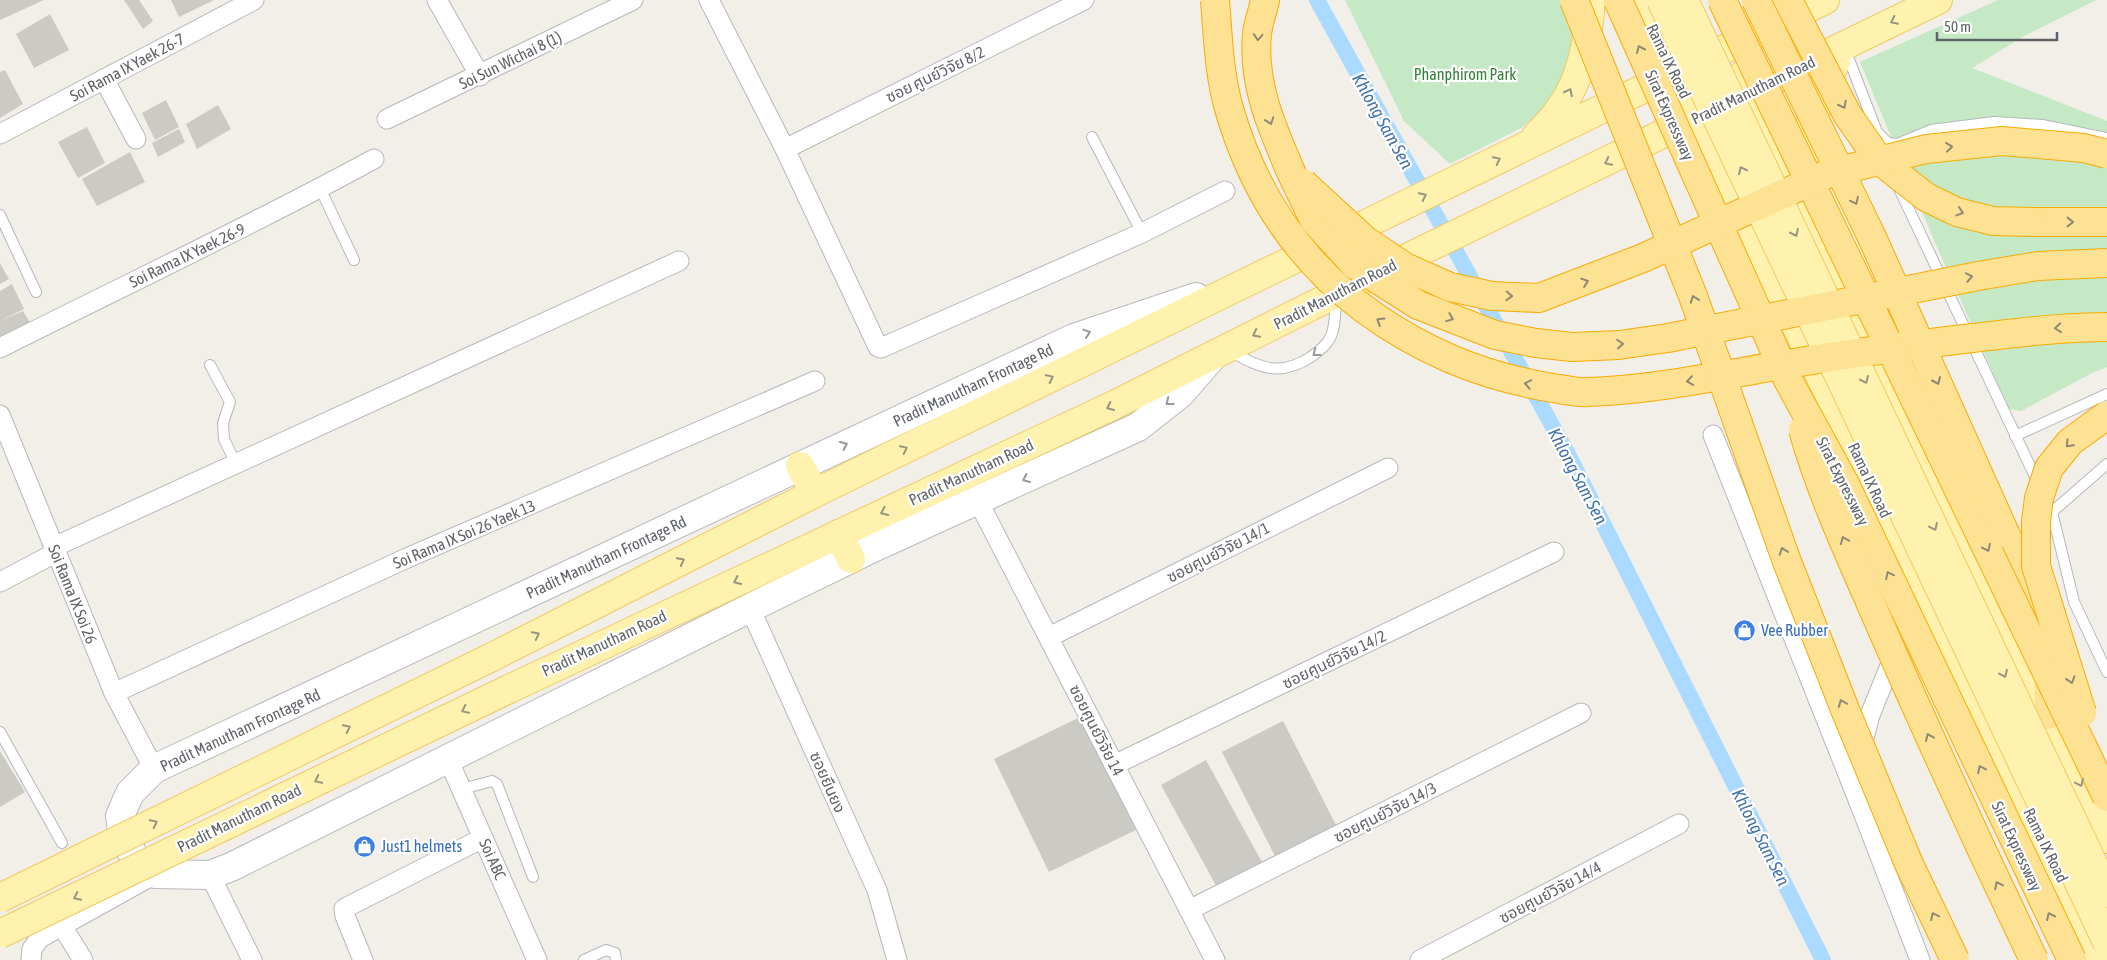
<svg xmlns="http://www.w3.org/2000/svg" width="2107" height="960" font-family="'Asap Condensed','Noto Sans Thai',sans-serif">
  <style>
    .green { fill: #c5e8c5 }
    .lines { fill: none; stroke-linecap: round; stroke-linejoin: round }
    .canal { stroke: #aadaff; stroke-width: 16 }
    .building { fill: #cccac5 }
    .lane-casing { stroke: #b5b8bc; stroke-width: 12 }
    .street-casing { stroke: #b5b8bc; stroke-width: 21 }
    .secondary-casing { stroke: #b6babf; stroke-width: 30 }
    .primary-casing { stroke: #f2c960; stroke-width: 30 }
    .highway-casing { stroke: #f9ab00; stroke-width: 30 }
    .lane { stroke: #fff; stroke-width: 10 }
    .street { stroke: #fff; stroke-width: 19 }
    .secondary { stroke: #fff; stroke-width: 28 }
    .primary { stroke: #fff2af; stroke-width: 28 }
    .highway { stroke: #fde293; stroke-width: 28 }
    .primary-bridge-casing { stroke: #f2c960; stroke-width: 30; stroke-linecap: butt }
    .highway-bridge-casing { stroke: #f9ab00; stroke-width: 30; stroke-linecap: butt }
    .primary-bridge { stroke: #fff2af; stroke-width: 28 }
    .highway-bridge { stroke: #fde293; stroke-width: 28 }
    .oneway { stroke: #979581 }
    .oneway2 { stroke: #8e8975 }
    .oneway3 { stroke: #979a9d }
    .labels { text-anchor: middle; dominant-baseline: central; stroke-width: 4.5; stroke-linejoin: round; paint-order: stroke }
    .street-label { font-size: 16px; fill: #5f6368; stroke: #fff }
    .park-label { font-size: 16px; fill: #348238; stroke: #fff }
    .shop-label { font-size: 16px; fill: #366cbe; stroke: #fff; text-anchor: start }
    .water-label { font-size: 18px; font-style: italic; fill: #4174aa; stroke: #fff }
  </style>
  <rect width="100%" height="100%" fill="#f1efe8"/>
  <!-- green -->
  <g class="green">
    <path d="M1345,0H1573L1576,25L1564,80L1544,109L1521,128L1450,164L1404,121Z"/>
    <path d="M1998,0H2096L2024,36L1972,68L2107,121V367L2094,372L2021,411L2009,409L1933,238L1860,62Z"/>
  </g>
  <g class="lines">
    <!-- canal -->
    <path class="canal" d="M1317,0L1569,456L1823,960"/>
  </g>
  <!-- building -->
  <g class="building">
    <path d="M0,0H44L0,20Z"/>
    <path d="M124,0H139L153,21L143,29Z"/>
    <path d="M171,0H214L179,17Z"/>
    <path d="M50,14L69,50L34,68L16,34Z"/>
    <path d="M5,70L23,104L0,118V72Z"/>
    <path d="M166,100L179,127L155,140L142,113Z"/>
    <path d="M218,105L231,129L197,149L186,124Z"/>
    <path d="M87,127L105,163L78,178L58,142Z"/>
    <path d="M179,129L185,142L158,157L152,143Z"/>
    <path d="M130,152L145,182L97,206L82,179Z"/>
    <path d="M0,263L9,279L0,284Z"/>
    <path d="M12,284L24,309L0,321V291Z"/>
    <path d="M23,311L34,329L0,345V321Z"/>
    <path d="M1080,717L1136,830L1049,872L994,759Z"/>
    <path d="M1283,721L1338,829L1277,860L1222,752Z"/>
    <path d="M0,751L25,792L0,807Z"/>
    <path d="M1206,760L1264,866L1219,891L1161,785Z"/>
  </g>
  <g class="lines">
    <defs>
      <g id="lane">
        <path d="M1845,49L1882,145"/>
        <path d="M1879,134L1888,143L1897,144L1931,130L1994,122L2042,125L2107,138"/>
        <path d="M1092,137L1142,233"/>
        <path d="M1896,182L2038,483"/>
        <path d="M320,188L354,260"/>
        <path d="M0,215L36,292"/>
        <path d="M1229,351C1260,367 1278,378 1311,357C1318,352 1326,346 1330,338C1336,327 1335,309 1336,296"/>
        <path d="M210,365L230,402L223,423L224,439L235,462"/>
        <path d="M2015,436L2107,394"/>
        <path d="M2046,499L2052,512L2074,602L2107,672"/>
        <path d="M2052,512L2107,464"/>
        <path d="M0,732L62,843"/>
        <path d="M462,789L492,781L497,784L533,877"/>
        <path d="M584,960L606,950L615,953L616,960"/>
      </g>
      <g id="street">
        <path d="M437,0L480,76"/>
        <path d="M709,0L785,149L878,347L881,348L1142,233L1225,191"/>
        <path d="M104,79L136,139"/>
        <path d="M387,119L633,0"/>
        <path d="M0,134L254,0"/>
        <path d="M785,149L1084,0"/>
        <path d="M0,348C125,285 251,226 374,159"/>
        <path d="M0,415L114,693L154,769"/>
        <path d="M1713,435L1859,802"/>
        <path d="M978,501L1215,960"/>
        <path d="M54,547L679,261"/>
        <path d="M0,582L55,553"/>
        <path d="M750,608L877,890L897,960"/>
        <path d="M1049,637L1388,468"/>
        <path d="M114,693L407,558L815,381"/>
        <path d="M1861,750L1870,715L1912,612"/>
        <path d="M448,759L537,960"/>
        <path d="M1114,765L1554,552"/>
        <path d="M1859,790V802L1920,960"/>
        <path d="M210,875L252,960"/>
        <path d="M1189,910L1581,713"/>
        <path d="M62,926L83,960"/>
        <path d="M31,960L32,949L40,938L155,874"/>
        <path d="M363,960L345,916L344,909L347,907L483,838"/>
        <path d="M1420,960L1679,824"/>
      </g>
      <path id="secondary" d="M1196,297L1074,338L154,769L130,793L120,816L123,837L139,865L155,874L210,875L231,867L750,608L877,546L1138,427L1180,394L1214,355"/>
      <g id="primary">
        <path d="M1640,0L2100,960"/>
        <path d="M1743,75L1959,532L2107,839"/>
        <path d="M1536,136C1544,128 1553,119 1559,110C1583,78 1588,38 1591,0"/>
        <path d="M1802,179L1808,128L1836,61"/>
        <path d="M800,466L815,493"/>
        <path d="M838,534L851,559"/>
        <path d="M492,657L815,493L1825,0"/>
        <path d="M509,689L1116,404L1409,257L1938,0"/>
      </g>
      <g id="highway">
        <path d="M1265,0C1263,11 1258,23 1257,34C1252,83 1272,128 1291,172"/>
        <path d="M2033,222H2107"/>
        <path d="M2005,533C2032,594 2054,647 2048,715"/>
      </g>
    </defs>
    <!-- lane casing -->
    <use href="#lane" class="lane-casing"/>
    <!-- street casing -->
    <use href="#street" class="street-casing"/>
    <!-- secondary casing -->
    <use href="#secondary" class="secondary-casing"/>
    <!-- primary casing -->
    <use href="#primary" class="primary-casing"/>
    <!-- highway casing -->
    <use href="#highway" class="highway-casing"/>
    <!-- lane -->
    <use href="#lane" class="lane"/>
    <!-- street -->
    <use href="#street" class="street"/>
    <!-- secondary -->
    <use href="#secondary" class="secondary"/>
    <!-- primary -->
    <use href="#primary" class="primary"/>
    <!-- highway -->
    <use href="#highway" class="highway"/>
    <defs>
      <g id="primary-bridge">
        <path d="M1661,0L2107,942"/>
        <path d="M1684,0L2107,893"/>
        <path d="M0,898L492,657"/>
        <path d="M0,934L509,689"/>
      </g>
      <g id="highway-bridge">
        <path d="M1215,0C1218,37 1219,76 1230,112C1265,230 1339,310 1451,359C1486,374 1521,383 1559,389C1568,390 1578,393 1587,392C1656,390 1726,374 1794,363C1853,353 1913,345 1972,338C2018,333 2061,327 2107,327"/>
        <path d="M1574,0L1693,296L1786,559L1846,712L1909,864L1955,960"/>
        <path d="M1618,0L1788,380L1845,484L2072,960"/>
        <path d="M1722,0L2107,797"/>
        <path d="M1756,0L1870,233L2005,533"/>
        <path d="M1788,0L1847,114L1879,160L1926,197L1957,212L1993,221L2033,222"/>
        <path d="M1291,172L1314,220L1355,265L1418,305L1495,335L1536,343L1572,347L1619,345L1668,338L1978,276L2038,266L2107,263"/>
        <path d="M1303,183L1366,241L1405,267L1450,287L1492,296L1539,298L1643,258L1827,174L1926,149L2002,141L2084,148L2107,154"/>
        <path d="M1803,430C1822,497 1853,562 1881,627C1930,739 1981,850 2034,960"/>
        <path d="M2082,713L2036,566V521L2039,498L2049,468L2070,442L2107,415"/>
      </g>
    </defs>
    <!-- primary-bridge casing -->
    <use href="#primary-bridge" class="primary-bridge-casing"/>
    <!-- highway-bridge casing -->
    <use href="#highway-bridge" class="highway-bridge-casing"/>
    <!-- primary-bridge -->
    <use href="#primary-bridge" class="primary-bridge"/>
    <!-- highway-bridge -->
    <use href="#highway-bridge" class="highway-bridge"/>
  </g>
  <!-- one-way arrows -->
  <defs><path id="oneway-chevron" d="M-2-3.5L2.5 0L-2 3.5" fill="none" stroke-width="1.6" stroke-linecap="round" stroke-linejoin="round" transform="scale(1.25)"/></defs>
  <g class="oneway">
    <use href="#oneway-chevron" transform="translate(1894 21) rotate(154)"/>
    <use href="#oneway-chevron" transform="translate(1569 92) rotate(-63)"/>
    <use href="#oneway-chevron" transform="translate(1497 160) rotate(-26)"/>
    <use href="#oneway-chevron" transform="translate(1608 162) rotate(154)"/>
    <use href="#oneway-chevron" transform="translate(1742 170) rotate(-115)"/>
    <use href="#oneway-chevron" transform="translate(1423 196) rotate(-26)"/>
    <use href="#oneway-chevron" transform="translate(1795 233) rotate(65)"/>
    <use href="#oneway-chevron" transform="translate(1256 334) rotate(153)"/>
    <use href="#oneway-chevron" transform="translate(1050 378) rotate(-26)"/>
    <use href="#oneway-chevron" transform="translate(1865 380) rotate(65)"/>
    <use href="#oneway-chevron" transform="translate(1110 407) rotate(155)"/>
    <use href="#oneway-chevron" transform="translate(904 449) rotate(-26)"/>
    <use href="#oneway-chevron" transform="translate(884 512) rotate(155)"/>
    <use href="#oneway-chevron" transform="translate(1934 527) rotate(65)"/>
    <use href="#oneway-chevron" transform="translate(681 561) rotate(-27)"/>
    <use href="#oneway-chevron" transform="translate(737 581) rotate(155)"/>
    <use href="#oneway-chevron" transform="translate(536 635) rotate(-27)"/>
    <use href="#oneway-chevron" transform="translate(2004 674) rotate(65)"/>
    <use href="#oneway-chevron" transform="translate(465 710) rotate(154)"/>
    <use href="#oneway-chevron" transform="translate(347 728) rotate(-26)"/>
    <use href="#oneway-chevron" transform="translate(318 780) rotate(154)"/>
    <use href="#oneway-chevron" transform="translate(2080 783) rotate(65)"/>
    <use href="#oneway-chevron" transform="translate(154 823) rotate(-26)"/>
    <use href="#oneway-chevron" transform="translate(77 897) rotate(154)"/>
  </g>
  <g class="oneway2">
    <use href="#oneway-chevron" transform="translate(1258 37) rotate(94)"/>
    <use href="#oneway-chevron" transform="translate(1640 49) rotate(-114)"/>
    <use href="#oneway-chevron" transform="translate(1843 105) rotate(63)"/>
    <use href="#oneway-chevron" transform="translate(1270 121) rotate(71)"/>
    <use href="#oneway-chevron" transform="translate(1949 147) rotate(-6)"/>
    <use href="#oneway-chevron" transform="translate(1855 201) rotate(64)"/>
    <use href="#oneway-chevron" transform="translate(1960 212) rotate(18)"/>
    <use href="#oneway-chevron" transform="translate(2070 222)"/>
    <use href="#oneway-chevron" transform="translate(1969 277) rotate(-11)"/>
    <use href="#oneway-chevron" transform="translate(1585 282) rotate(-19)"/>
    <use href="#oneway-chevron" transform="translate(1509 296) rotate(2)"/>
    <use href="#oneway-chevron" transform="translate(1694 299) rotate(-110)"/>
    <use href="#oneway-chevron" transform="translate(1450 318) rotate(22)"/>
    <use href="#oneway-chevron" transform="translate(1380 321) rotate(-148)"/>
    <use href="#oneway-chevron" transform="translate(2058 328) rotate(175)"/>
    <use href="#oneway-chevron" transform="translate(1620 344) rotate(-5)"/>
    <use href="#oneway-chevron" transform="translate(1690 381) rotate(172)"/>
    <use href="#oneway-chevron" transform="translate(1937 381) rotate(66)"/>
    <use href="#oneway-chevron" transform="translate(1528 384) rotate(-169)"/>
    <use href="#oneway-chevron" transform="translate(2069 444) rotate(133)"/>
    <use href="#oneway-chevron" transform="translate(1844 540) rotate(-112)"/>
    <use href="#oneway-chevron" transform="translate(1987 548) rotate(64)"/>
    <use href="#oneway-chevron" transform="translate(1783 551) rotate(-109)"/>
    <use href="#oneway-chevron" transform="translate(1889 575) rotate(-116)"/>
    <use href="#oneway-chevron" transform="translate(2071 680) rotate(73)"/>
    <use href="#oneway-chevron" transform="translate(1842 703) rotate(-111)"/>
    <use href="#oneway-chevron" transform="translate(1929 737) rotate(-113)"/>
    <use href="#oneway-chevron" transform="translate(1981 769) rotate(-115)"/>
    <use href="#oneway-chevron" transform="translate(1998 885) rotate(-116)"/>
    <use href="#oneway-chevron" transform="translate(1934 916) rotate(-116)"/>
    <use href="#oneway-chevron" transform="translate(2050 916) rotate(-115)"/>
  </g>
  <g class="oneway3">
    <use href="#oneway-chevron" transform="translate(1087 333) rotate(-18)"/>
    <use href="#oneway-chevron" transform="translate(1316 353) rotate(142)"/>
    <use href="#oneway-chevron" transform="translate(1169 402) rotate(142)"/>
    <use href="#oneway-chevron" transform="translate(844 445) rotate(-25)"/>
    <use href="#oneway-chevron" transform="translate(1026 479) rotate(155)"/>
  </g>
  <!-- icons -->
  <defs>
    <symbol id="shop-disc" viewBox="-11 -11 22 22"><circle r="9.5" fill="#3f7fe0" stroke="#fff"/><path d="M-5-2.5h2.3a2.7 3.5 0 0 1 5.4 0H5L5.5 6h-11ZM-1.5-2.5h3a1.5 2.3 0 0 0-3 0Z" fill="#fff"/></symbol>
  </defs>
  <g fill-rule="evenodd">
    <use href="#shop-disc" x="1732" y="618" width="25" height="25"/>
    <use href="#shop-disc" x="352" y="834" width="25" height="25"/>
  </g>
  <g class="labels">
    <!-- street labels -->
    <g class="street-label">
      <text transform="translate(510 60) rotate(-26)">Soi Sun Wichai 8 (1)</text>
      <text transform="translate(1669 61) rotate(64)">Rama IX Road</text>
      <text transform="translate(127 67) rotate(-28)">Soi Rama IX Yaek 26-7</text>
      <text transform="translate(935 74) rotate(-26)">ซอย ศูนย์วิจัย 8/2</text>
      <text transform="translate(1753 90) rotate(-26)">Pradit Manutham Road</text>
      <text transform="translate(1670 115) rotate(66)">Sirat Expressway</text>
      <text transform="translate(187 255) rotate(-26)">Soi Rama IX Yaek 26-9</text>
      <text transform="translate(1335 294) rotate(-27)">Pradit Manutham Road</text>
      <text transform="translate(973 385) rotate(-25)">Pradit Manutham Frontage Rd</text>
      <text transform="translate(971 472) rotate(-25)">Pradit Manutham Road</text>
      <text transform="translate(1870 480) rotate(65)">Rama IX Road</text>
      <text transform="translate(1843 481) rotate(63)">Sirat Expressway</text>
      <text transform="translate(464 534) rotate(-23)">Soi Rama IX Soi 26 Yaek 13</text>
      <text transform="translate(1218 552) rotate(-27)">ซอยศูนย์วิจัย 14/1</text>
      <text transform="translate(606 557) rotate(-25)">Pradit Manutham Frontage Rd</text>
      <text transform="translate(73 594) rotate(68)">Soi Rama IX Soi 26</text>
      <text transform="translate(604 643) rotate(-25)">Pradit Manutham Road</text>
      <text transform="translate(1334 659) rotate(-26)">ซอยศูนย์วิจัย 14/2</text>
      <text transform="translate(240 730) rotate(-25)">Pradit Manutham Frontage Rd</text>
      <text transform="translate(1097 730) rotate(63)">ซอยศูนย์วิจัย 14</text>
      <text transform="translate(828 782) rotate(66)">ซอยยืนยง</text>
      <text transform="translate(1385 812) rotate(-27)">ซอยศูนย์วิจัย 14/3</text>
      <text transform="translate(239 818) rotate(-26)">Pradit Manutham Road</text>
      <text transform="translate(2046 845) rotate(64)">Rama IX Road</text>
      <text transform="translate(2017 846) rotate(65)">Sirat Expressway</text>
      <text transform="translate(493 859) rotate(66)">Soi ABC</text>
      <text transform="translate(1550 892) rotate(-28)">ซอยศูนย์วิจัย 14/4</text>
    </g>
    <!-- park labels -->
    <g class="park-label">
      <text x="1465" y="74">Phanphirom Park</text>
    </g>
    <!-- shop labels -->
    <g class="shop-label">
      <text x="1761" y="630">Vee Rubber</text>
      <text x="381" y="846">Just1 helmets</text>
    </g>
    <!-- water labels -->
    <g class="water-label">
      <text transform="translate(1383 121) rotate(61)">Khlong Sam Sen</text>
      <text transform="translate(1578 476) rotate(62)">Khlong Sam Sen</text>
      <text transform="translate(1761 837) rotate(63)">Khlong Sam Sen</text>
    </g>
  </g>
  <!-- scale -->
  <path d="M1937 32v8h120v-8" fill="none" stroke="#5f6368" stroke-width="2.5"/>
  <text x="1944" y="32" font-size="15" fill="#5f6368" stroke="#ffffff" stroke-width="4" paint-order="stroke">50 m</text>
</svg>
